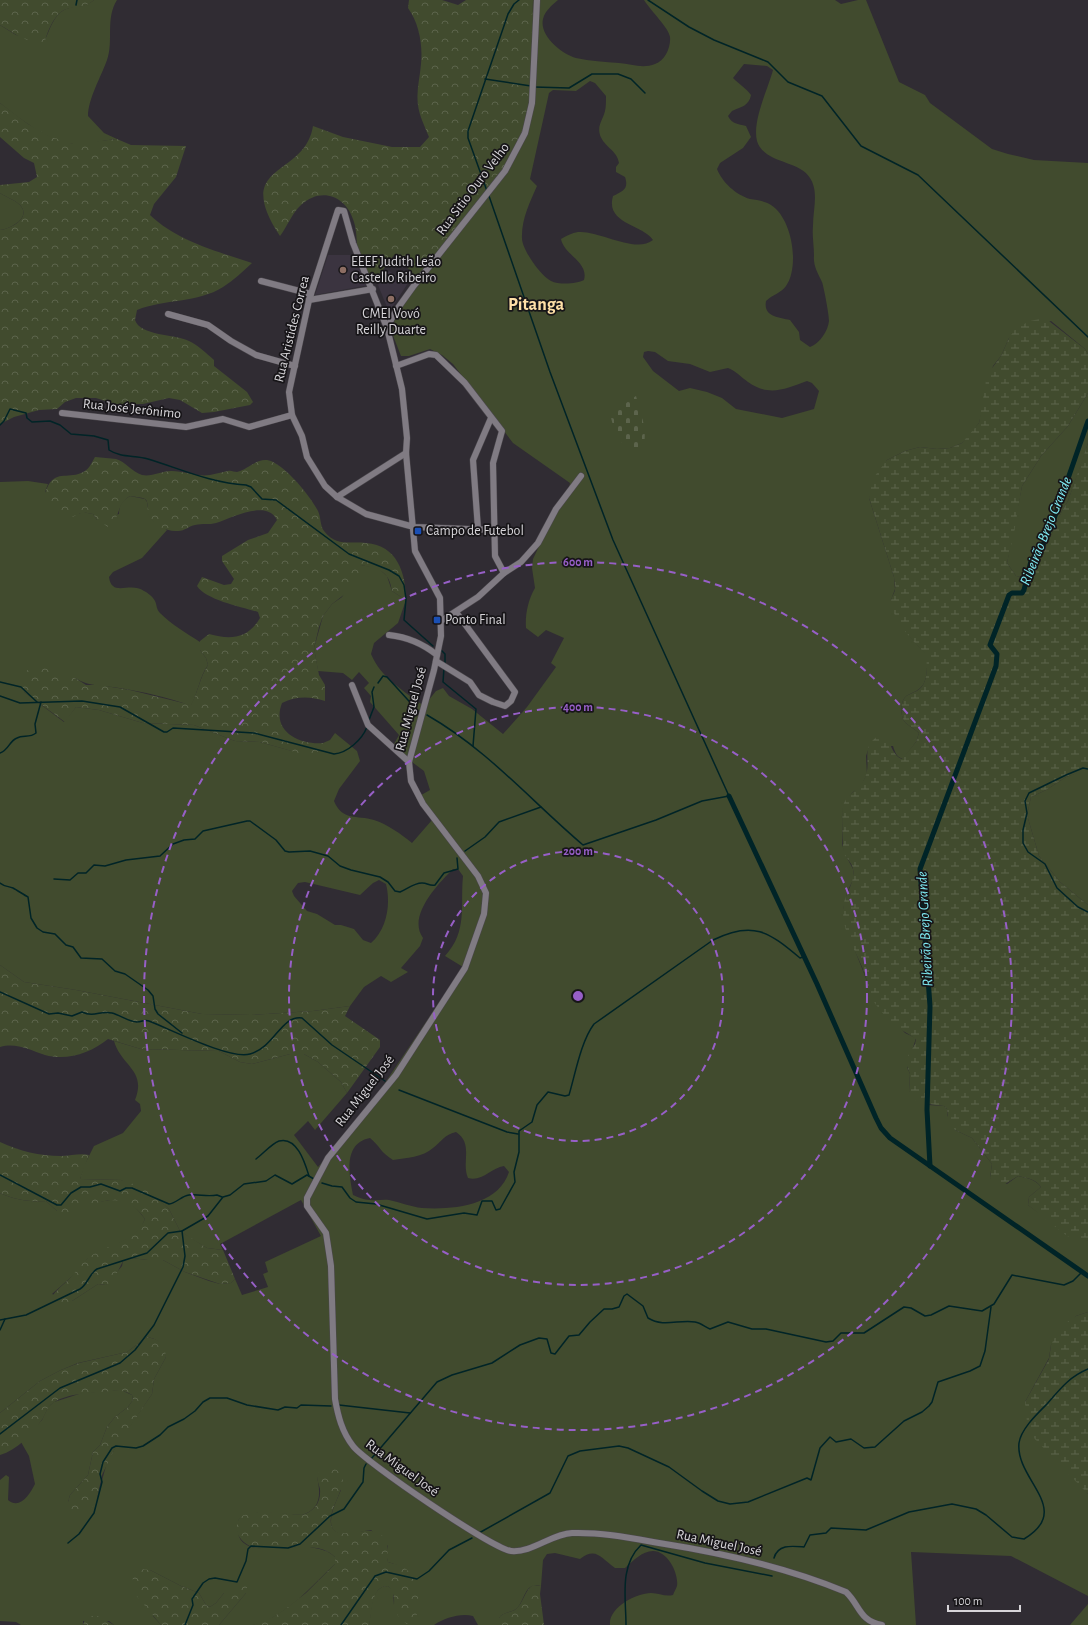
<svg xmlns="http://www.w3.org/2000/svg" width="1088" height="1625" font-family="'Alegreya Sans',sans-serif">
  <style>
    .built { fill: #3b3440 }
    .grass { fill: #414b2e; fill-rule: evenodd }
    .forest { fill: url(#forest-crowns) }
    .wetland { fill: url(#wetland-marsh) }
    .cemetery { fill: url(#cemetery-stones) }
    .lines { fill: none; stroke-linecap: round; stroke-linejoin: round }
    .stream { stroke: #002427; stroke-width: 1.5 }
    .canal { stroke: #002427; stroke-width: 5 }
    .street-casing { stroke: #4a474c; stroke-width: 7 }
    .street { stroke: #807b83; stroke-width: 6 }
    .ring { fill: none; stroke: #975fc7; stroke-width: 2; stroke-dasharray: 7 5 }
    .education-dot { fill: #8d6e63; stroke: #171518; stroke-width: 1.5 }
    .transit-dot { fill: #1a4fb4; stroke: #171518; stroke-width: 1.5 }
    .labels { text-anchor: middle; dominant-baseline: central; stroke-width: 3.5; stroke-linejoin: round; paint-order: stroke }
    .street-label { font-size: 14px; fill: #d7d5d9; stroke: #171518 }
    .poi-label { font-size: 14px; fill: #d7d5d9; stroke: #171518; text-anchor: start }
    .water-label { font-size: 15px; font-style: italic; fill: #7febf3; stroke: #171518 }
    .district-label { font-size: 18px; font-weight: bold; fill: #ffe0a7; stroke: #171518 }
    .centre { fill: #975fc7; stroke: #171518; stroke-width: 2 }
    .ring-label { font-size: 12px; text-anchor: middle; font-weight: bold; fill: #975fc7; stroke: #171518; stroke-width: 3.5; stroke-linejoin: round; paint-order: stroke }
  </style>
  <defs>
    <pattern id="forest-crowns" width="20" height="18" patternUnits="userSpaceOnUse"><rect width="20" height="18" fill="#414b2e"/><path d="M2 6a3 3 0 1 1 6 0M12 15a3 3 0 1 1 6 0" fill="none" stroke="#5c644c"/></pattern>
    <pattern id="wetland-marsh" width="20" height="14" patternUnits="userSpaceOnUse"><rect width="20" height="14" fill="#414b2e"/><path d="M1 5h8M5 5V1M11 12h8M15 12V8" fill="none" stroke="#5c644c"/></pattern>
    <pattern id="cemetery-stones" width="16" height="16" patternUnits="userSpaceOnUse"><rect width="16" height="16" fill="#414b2e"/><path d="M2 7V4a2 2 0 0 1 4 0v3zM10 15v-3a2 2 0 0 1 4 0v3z" fill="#5c644c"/></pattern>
  </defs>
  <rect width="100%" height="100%" fill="#302c33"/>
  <!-- built -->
  <g class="built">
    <path d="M328,255H355L369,285L315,295Z"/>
    <path d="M389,271L408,283L389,312L378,285Z"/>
  </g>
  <!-- grass -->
  <g class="grass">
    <path d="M94,0H117C105,19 114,41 107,60C101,77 88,99 88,116L104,133L117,139C103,140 87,145 73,144C49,142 19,118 0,103V25L16,35L45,40C49,31 54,15 64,10C76,4 81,10 94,0Z"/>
    <path d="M533,0H558C552,5 545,11 543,19C539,36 562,54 576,58C590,61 605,62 619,63C631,64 643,69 655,64C665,61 671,47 670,37C669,28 650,10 644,0H835L841,4L858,0H866L899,82L925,95L930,103L992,149L1008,154L1034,160L1088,163V354L1085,349L1051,321L1009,338L1001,356L993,366L979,423L971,434L962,443L950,448L937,449L920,447L905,451L887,460L869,498L894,577L895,589L891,600C900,623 908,638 927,654C927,665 928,676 923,685C918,691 914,692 908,695C900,699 900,714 904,721C907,725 915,729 919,733L916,742L903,759C896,757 895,752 893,746L869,747L866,756L867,774L860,788L853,792L845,802L843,808L842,844L845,854L853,869L854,878L848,890L843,909L848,933L867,981L868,990L905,1033L916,1038L907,1067L910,1074L909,1091L929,1105L944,1106L947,1109V1115L955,1130L972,1138L992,1164L990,1178L1007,1184L1018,1176C1027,1178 1035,1179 1041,1187L1029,1197L1028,1205L1039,1213L1088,1241V1312L1076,1316L1051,1345L1049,1358L1025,1402L1088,1494V1596L1011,1556L911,1552L916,1625H610C608,1608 636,1593 651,1593C659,1593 665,1597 673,1595C674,1592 676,1589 677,1586C679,1574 668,1551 653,1551C642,1551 633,1561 625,1568H615C602,1559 596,1546 580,1559L555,1553L547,1554L543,1560L541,1586C524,1581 525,1602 516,1609C510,1613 503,1612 499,1618V1625H478L473,1616C460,1613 445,1618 434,1625H369C372,1611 370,1586 388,1586L393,1591L394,1605L397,1565L388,1562L386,1554L388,1546L371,1530C362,1531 351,1535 342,1534C320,1531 337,1500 341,1490L317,1477C321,1494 321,1509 302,1515L259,1512L239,1519C228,1564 289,1544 310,1547C320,1549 328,1550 335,1557V1564C311,1586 287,1617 253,1625C243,1625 230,1625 219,1625L246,1593H224L216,1603L210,1607L206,1605L199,1593L181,1586L150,1570L153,1616L161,1625H114L109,1621H83V1625H21L16,1622L0,1621V1480L6,1475L9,1477L8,1500C20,1510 30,1494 35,1484L29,1456L21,1442L42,1420L48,1407L54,1402L82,1393L121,1390L132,1395L133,1400L128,1407L115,1417L107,1427L100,1445L93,1452L88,1475L70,1495L68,1502L97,1499L107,1462L120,1440L152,1394L154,1379L166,1357C162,1345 160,1339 147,1337L127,1352L78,1363L61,1370L40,1381L0,1413V1193C15,1200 30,1202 46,1201L57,1211C75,1208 105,1198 122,1200C132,1202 139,1211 145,1219L141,1228L131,1237L87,1259L77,1272L52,1294L72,1301L98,1284L106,1285L122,1266L123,1261L131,1258L148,1260H163L185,1272L209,1281L220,1284L231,1283L235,1279L242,1295L268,1287L263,1274L268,1272L265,1262L321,1236L301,1200L220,1244L223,1250L207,1248L190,1238L180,1231L169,1209L157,1199L121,1180L80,1179L84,1166L94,1146L123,1133L141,1111L140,1104L135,1100C147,1070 121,1066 114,1041L141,1049L219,1051L240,1062L252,1064L290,1054H304L318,1062L341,1082L347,1093L315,1130L308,1121L294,1135L318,1167L368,1108L463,967L445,956C468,931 460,906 463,876L458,869H453C438,884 407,916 423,938L420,946L401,968L408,972L391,982L381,976L364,987L350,1006L313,1011L251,1015L202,1014L76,990L24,982L0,965V482L28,481L48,484L45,492L79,514L82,512L93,514L97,520L119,514C119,505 122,501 130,496L145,499L147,502L149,515L153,521L167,530L142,558L113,572L109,577C112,598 130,581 144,591C148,593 153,597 155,601C157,605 156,609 160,613C171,624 186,633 200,642V650L206,658L208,665C200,676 198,692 191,706C168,697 143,692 119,688C101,685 90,687 75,678L24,692L64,722L76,707L99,710L143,723L194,725L235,741L260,742L292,751L322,749L323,743L330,740L335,733L357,751L360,761L339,789L334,801C342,821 357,815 374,820C387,824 401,834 412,843L432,820L416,798L430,790L424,771L408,759L394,744L399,735L370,702L371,696L364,688L369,683L359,672L352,680L343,673L318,671L314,648L323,616L332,604L342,597L361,565L378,568L387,576L392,591L406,600L398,623L374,643L371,654C381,678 404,691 424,706L436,691L443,688L449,696L472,709L503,734L527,707L556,667L551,663L564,638L546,630L538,637L526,628C525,615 528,600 535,588L532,568L533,559L550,523L567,497L570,483L513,443L453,364L442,355L430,349L409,356H401L392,333L393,324L404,302L481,199L532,16ZM744,64L767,66L773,70C768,89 752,121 757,141C764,164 799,160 810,178C819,192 813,209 813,226C812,235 814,246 814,256C813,265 818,274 822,282C824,288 829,314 829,321C828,331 820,343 810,347L800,340L799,332L790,320C779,317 763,317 766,301C772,295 781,293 786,286C800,266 792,218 771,205C765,201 757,200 750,199C736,195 722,182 717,169L720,163L743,148L751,137L746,126C738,124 732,124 728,116L732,111C741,107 749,106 751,95C746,88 739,84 733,78ZM590,81L595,83L606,96C606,101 606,107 605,111C603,120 597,125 600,135C604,147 617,150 619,163L616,167V172L625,177C629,189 623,191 613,196C605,224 642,224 653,240C635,254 599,230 578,232C572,233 566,236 561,239C564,255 589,262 584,280C577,284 559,285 551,281C541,276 523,251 522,239C521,220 530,202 537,186L530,179L549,93L553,90L576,91ZM648,351L655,352L668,361L690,364L710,372L728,368C736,371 741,377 748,382C769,397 785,389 807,381L812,383L819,391L814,409L782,418L736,409L722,398L707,392L690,388L679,391L653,371L643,357L644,352ZM379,880L386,884C391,904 387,929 371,943L363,940L354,929L341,925H335L317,914L307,911L294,896L292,891L298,883L305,882L360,895L373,883ZM456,1132C474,1144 461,1162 468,1178C482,1182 491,1168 504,1166L509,1172C498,1206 452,1210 422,1208C411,1207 400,1202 389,1200C383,1199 376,1201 370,1200C364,1200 358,1197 353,1195C349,1175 343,1143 370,1138C380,1146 380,1152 393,1160C406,1158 423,1157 433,1148C442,1141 444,1135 456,1132Z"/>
    <path d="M0,193C6,197 15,200 20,205C32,218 10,229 0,230Z"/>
    <path d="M1088,393V443L1082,462L1068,501L1062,511L1033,576L1027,578L1016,576L1007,563L1022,486L1041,456L1068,426Z"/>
    <path d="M1085,770H1088V905L1060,882L1039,856L1027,815L1031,797L1046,790L1066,777Z"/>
    <path d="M1088,1604V1625H1070Z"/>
  </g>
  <!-- forest -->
  <g class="forest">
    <path d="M0,0H94C82,10 76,5 64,10C55,14 46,33 45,43C27,43 15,34 0,25Z"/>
    <path d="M409,0H442L458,5L466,0H533L527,123L509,163L420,280L394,255L370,287C366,275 361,262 358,249C356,240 357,231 354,222C347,196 321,186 301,205C292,213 287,227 280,236C231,162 305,178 313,126L343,137L392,147H420L429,137C425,127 419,115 418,105C416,90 420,78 421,64C423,45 419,23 408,8Z"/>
    <path d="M0,103L28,124L49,136L73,144L117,139L131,145L186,146L176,177L154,204L150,215C177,241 216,251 252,263C243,271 234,280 223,287C198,303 164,299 137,310L135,320C140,336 175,334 189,341C198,345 206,353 214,360V366L247,392L253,402L250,405L214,412L202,413L180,400L169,398L143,404H115L96,398H76L65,402L57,409L39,410L14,417L0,424V230C10,229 32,218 20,205C15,200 6,197 0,193V185L29,182L37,177L34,163L24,158L0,137Z"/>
    <path d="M95,457C102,458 110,458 116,459C125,461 132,472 142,475C152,477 161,471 171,471C185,471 196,477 210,475C216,474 222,472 228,471C231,470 234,472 237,472C249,469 259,455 273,462C289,470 310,496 318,511C321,517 320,526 324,531C336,547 350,541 366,543C397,545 406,573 406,600L392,591C389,571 380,569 361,565L360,577L350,590L332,604L323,616L319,627L314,648L319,675L325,685V701C310,696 296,696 282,703C271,731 299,745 323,743V749L311,755L302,754L260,742L235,741L194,725L143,723L99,710L76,707L65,722L24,692L18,677L32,667H41L75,678L86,685H99L130,690L191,705C198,692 200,677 208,665L206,658L200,650V641L209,634C230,640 248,639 260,618L258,612C242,607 206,600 197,586L202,577L224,585L231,584L234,579L222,561V556L248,540L268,533L277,520C267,499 232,518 216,523C209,525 202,523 195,525C189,526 185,531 178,531C167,532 152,525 148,514C147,510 149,502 145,499C141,497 134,497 130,496C115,505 122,517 108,527L97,520L93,514C90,514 87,512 84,513C77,513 71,520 63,518C56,516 51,509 48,503C45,498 44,493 47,488C55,470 67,479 81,473C89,470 91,464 95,457Z"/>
    <path d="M0,965L24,982L76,990L202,1014L251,1015L313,1011L350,1006L345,1016L380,1040V1047L347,1093L341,1082L318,1062L304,1054H290L252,1064L240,1062L219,1051L141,1049L108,1039C91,1053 67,1061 45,1055C30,1050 16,1042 0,1047Z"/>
    <path d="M0,1142C20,1151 39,1156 61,1156C71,1156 80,1153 89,1155L80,1179L121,1180L145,1188L169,1209L180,1231L207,1248L223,1250L235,1279L231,1283L220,1284L185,1272L163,1260H148L131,1258L123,1261L113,1281L106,1285L98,1284L72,1301L53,1305L50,1302C53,1292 60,1288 67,1281C75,1274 80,1264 88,1258C106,1244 136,1242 145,1219C122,1186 94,1205 64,1214L57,1211L46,1201C30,1202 15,1200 0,1193Z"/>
    <path d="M147,1337L155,1339L160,1342L165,1350L166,1357L154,1379L152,1394L113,1452L102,1475L97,1499L89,1512L76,1517L69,1513L68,1502L70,1495L88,1475L93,1452L100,1445L107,1427L115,1417L128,1407L133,1400L132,1395C123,1389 114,1391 103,1392C88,1393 65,1394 53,1403C46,1407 46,1415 41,1421C31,1435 17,1450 0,1455V1413L40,1381L61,1370L79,1363L127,1352Z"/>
    <path d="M326,1467C365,1472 323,1507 332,1527C340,1544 372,1519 385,1539C390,1546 386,1554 388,1562C394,1564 402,1565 406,1569C419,1580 421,1606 415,1620L407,1624C386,1610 401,1599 388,1586C370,1586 373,1612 369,1625H253L273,1617L284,1610L306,1593L335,1564V1557C315,1536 275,1557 250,1546C244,1543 237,1537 237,1530C236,1525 238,1517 244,1515C258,1509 286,1514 302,1515C315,1511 321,1502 320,1489C319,1485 317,1480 317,1476C318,1472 323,1469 326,1467Z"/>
    <path d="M140,1569L150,1570L181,1586L199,1593L206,1605L210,1607L216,1603L224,1593L235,1586L243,1584L247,1587L246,1593L219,1625H161L135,1594L132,1574Z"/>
    <path d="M533,1585L541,1586L540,1594L544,1625H499V1618C503,1612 511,1613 516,1609C524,1602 524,1591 533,1585Z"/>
    <path d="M86,1616H98L114,1625H83Z"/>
  </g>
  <!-- wetland -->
  <g class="wetland">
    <path d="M1045,318L1085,349L1088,354V393L1068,426L1041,456L1022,486L1014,533L1007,563L1016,576L1027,578L1033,576L1062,511L1068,501L1088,443V770L1066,777L1046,790L1031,797L1027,815L1039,856L1060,882L1088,905V1241L1067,1236L1028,1205L1029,1197L1041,1187C1036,1179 1027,1178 1018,1176L1002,1186L993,1182L990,1178L992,1164L972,1138L955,1130L948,1123L947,1109L944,1106L920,1103L914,1099L909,1091L910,1074L905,1061L915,1044L916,1039C906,1032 895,1027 887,1018C880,1010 871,1000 868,990C867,987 868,984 867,981C861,957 842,935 843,910C843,895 856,883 853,869C852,863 847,859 844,854C842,848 842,812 843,806C847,793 861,790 866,775C871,760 860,746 880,735L887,738C891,745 894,757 902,759L916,742L919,733C915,729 907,725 904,721C900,714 900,699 908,695C914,692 919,691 923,685C928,676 927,664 926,654C915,644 891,618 891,601C891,597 895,593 895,589C896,586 894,581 894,577L869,498L871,481L887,460L905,451L920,447L937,449L950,448L962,443L979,423L987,375L1001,356L1009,338L1016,328L1030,321Z"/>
    <path d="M1088,1312V1494L1034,1438L1027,1422L1025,1402L1049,1359L1051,1345L1060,1327L1076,1316Z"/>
  </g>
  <!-- cemetery -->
  <path class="cemetery" d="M636,396C641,415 650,434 641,453C616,442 617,440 610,414Z"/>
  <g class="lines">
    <!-- stream -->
    <g class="stream">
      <path d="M648,0L689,27L714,40L768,62L788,82L822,96L861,146L918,175L1088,337"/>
      <path d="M76,5L77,0"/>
      <path d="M485,79L531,86"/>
      <path d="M534,87L569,88L592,74H618L631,79L645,93"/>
      <path d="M487,191L468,138V131L508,14L514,4L519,0"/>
      <path d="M0,425L4,421L10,409L26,413L27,418L32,422L50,421L60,425L71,434L94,436L108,440L109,450C121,458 135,455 148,459C181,469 211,483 246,485L251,487L262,499L276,500L349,554L389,570L399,576L404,585L406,599L404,620L433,646"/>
      <path d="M441,650L445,654V664"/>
      <path d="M444,668L443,682L476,709L473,746"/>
      <path d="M0,682L21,687L37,702"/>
      <path d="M378,683L383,676L387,677L418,711"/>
      <path d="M0,696L20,703L82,701L120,707L164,732H167L173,728L254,733L334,754C347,753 362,740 367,727"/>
      <path d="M427,715C488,750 530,800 583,845L656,820L702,801L729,796L613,540L550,372L489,196"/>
      <path d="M369,720L374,707L372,692L374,687"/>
      <path d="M0,753C9,750 9,741 17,738C23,735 30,738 36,733L35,724L41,702"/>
      <path d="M1088,769L1083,768L1066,775L1029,793L1025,801L1027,813L1023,830V843L1028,852L1045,864L1057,888L1078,907L1088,912"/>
      <path d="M465,851L485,837L499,822L541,807"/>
      <path d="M54,879L70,880L78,873H86L94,865L105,866L126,860L160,856L173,844L184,840L195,839L203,831L247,821H250L276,840L285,851L289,852L310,851L328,856L340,866L351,870L380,877L388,882L395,891L400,892C407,889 414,883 422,883C428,883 429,886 435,885L444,873L458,869L457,858"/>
      <path d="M0,883C5,887 8,886 13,888C17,890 24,895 28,897L31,918L37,928L43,932L55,934L66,945L73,947L81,958L102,959L115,971L125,974L148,990L153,996L155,1009L158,1014L182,1033"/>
      <path d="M0,992L49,1014L58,1013L72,1016L82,1012C95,1018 100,1010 112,1013C120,1015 129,1022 137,1022C142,1022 145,1019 149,1021C170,1029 230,1060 250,1054C275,1047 281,1015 302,1018L332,1045L385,1081"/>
      <path d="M399,1090L507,1132L518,1134"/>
      <path d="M256,1159C263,1154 271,1144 279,1141C297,1136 305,1163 309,1176"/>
      <path d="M0,1175L57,1205H61L71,1193L81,1187H90L101,1184L120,1191L126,1188H132L169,1204C177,1203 181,1196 189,1195C199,1194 207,1197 217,1195L222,1197"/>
      <path d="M322,1183L332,1186L342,1187L350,1198L356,1202L376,1204L427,1219L464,1213L477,1215L482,1201H492L496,1210L500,1209L515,1182L514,1172L519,1152V1131L532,1122L537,1105L548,1092L565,1096L569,1095C575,1075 581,1041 594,1024L713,940C753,920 769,932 800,958L803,957"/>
      <path d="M0,1320L26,1315L80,1289C88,1284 89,1274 97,1269L147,1253L168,1233L182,1231L208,1216L223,1197L230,1195L244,1184L266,1181L275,1175L292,1184L307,1175L314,1179"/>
      <path d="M0,1330L5,1319"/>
      <path d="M339,1405L410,1413"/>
      <path d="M0,1434L60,1388L120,1363L135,1350L154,1325L183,1267L185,1256L182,1231"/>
      <path d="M371,1459L437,1382L452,1375L492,1363L520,1345L539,1338L547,1339L551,1353L555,1354L569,1336L579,1335L590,1322L604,1309H612L619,1307L624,1296L627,1294L643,1306L648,1318C664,1328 679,1319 695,1322C701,1323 705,1327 710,1329L728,1322L752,1329H766L826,1342L833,1341L841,1333H864L904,1307L911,1308L925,1316L931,1315L949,1306L982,1311L994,1304L1012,1275L1064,1285L1073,1281L1082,1272"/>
      <path d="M479,1533L550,1493L568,1456L580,1451L619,1446L628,1448L669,1467L702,1491L718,1501L730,1504L748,1502L807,1478L811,1480L820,1448L830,1437L836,1442L851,1439L864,1448L875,1447L904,1421L922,1412L929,1406L932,1402L938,1382L970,1371L980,1366L985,1351L991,1307"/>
      <path d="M68,1543L79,1534L94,1513L102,1482L100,1474L103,1462L112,1448L116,1446L136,1448L143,1446L160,1435L168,1427L184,1419L195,1411L203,1402L210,1398H227L247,1405L278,1410L285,1407L297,1408L301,1405L331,1406"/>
      <path d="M774,1558C778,1544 792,1546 804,1547L810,1535L826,1533L831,1528L866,1530L909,1512L952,1504L976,1509L986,1515L1012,1537L1024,1539C1074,1509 1015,1480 1019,1443C1021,1429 1037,1414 1047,1404C1060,1389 1069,1377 1088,1369"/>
      <path d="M185,1625L193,1605L192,1599L203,1583L209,1579L215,1578L237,1582L246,1561L248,1549L251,1546L288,1548L300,1544L330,1516L344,1509L363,1482L364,1468L366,1464"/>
      <path d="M341,1625L375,1576L386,1572L417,1579L429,1571L449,1550L472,1538"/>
      <path d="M626,1625C626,1598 619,1566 641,1545L705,1563L772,1576"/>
    </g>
    <!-- canal -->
    <g class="canal">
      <path d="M729,796L817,984L876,1118L881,1128L890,1138L1088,1276"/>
      <path d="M930,1166L927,1110L930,1006L920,869L996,666L997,654L990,645L1009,595L1012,593H1022L1024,590L1031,561L1042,548L1055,516L1088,421"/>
    </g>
    <defs>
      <g id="street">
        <path d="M261,281L311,294"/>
        <path d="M309,300L373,289"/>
        <path d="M168,314L208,325L231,341L256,355L295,366"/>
        <path d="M387,328L395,312L413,287L505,171L525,133L532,103L537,0"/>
        <path d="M396,366L429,354L436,355L465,383L502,431L493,463L495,556L504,573"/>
        <path d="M62,413L186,427L223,419L249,427L292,415"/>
        <path d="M337,497L406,453"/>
        <path d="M478,529L473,460L491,418"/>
        <path d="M495,530L414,527L366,514L337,497L325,486L307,457L302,436L292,415L289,392L309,300L338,210L344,211L353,243L387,328L402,389L407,438L406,453L415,551L440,598L441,636L434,670L409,762L411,781L423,804L478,876L486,893L484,914L465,968L396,1075L328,1158L307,1198V1206L326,1233L331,1266L335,1399C338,1416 342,1432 353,1446C365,1462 493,1549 511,1551C532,1553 551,1534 572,1533C601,1532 631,1538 659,1543C723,1553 786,1567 846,1592C860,1605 859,1621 882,1625"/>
        <path d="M441,621L478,597L504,573L521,562L538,543L556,509L581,476"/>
        <path d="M389,635C408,637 422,643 437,655"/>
        <path d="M436,661L470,682L479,695L493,702L505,706L511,701L515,692L456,612"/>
        <path d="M352,685L368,725L409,762"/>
      </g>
    </defs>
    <!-- street casing -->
    <use href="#street" class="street-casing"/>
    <!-- street -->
    <use href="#street" class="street"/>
  </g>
  <!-- distance rings -->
  <g class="ring">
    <circle cx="578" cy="996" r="145"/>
    <circle cx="578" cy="996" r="289"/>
    <circle cx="578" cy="996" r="434"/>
  </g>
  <!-- markers -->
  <g class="education-dot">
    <circle cx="343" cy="270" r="4"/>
    <circle cx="391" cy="299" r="4"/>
  </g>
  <g class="transit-dot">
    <rect x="414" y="527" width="8" height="8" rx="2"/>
    <rect x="433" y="616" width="8" height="8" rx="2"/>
  </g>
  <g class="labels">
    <!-- street labels -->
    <g class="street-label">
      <text transform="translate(473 189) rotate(-53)">Rua Sitio Ouro Velho</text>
      <text transform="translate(292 329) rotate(-76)">Rua Aristides Correa</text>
      <text transform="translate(132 409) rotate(6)">Rua José Jerônimo</text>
      <text transform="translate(411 709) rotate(-75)">Rua Miguel José</text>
      <text transform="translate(365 1091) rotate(-52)">Rua Miguel José</text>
      <text transform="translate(402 1468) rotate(36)">Rua Miguel José</text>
      <text transform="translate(719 1543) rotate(12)">Rua Miguel José</text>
    </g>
    <!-- poi labels -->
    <g class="poi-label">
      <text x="351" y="262">EEEF Judith Leão<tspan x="351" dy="16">Castello Ribeiro</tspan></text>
      <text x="391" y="314" text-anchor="middle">CMEI Vovó<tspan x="391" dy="16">Reilly Duarte</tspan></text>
      <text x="426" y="531">Campo de Futebol</text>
      <text x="445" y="620">Ponto Final</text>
    </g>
    <!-- water labels -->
    <g class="water-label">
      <text transform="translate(1046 531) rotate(-68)">Ribeirão Brejo Grande</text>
      <text transform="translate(925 929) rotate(-93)">Ribeirão Brejo Grande</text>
    </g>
    <!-- district labels -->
    <g class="district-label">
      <text x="536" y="305">Pitanga</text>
    </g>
  </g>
  <circle cx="578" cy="996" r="6" class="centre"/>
  <g class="ring-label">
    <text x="578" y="566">600 m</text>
    <text x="578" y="711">400 m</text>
    <text x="578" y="855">200 m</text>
  </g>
  <!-- scale -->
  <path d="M948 1605v6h72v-6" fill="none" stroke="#d7d5d9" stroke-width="2"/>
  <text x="954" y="1605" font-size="12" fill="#d7d5d9" stroke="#171518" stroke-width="3" paint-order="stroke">100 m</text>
</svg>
